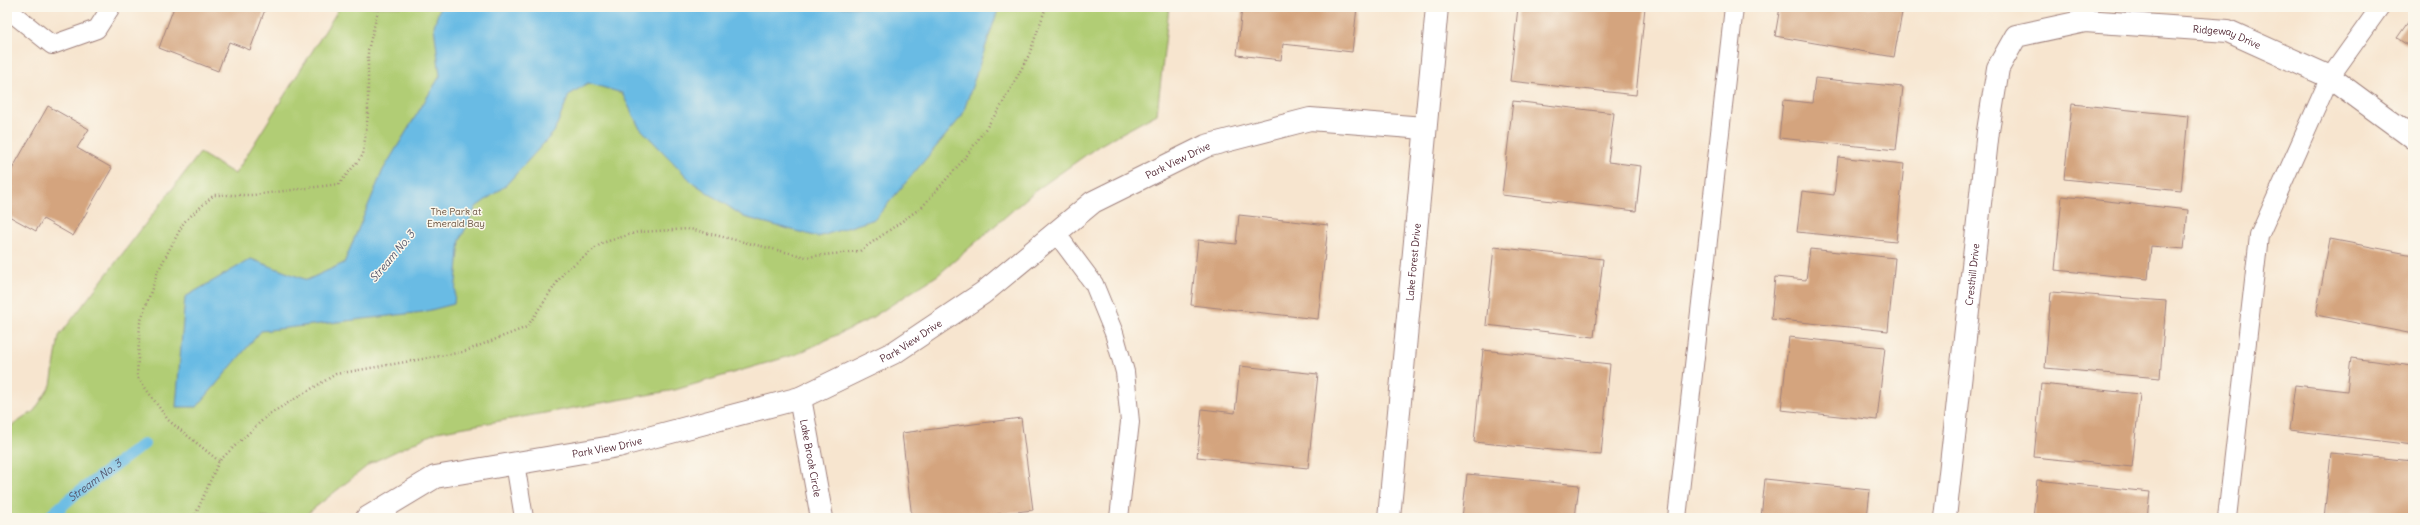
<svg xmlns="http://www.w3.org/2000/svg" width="2420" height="525" font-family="Delius,sans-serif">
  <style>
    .green { fill: #b1cd74; stroke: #7e7650 }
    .water { fill: #69bbe4; stroke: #5a6d88 }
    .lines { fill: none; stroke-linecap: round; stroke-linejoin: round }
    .stream { stroke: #69bbe4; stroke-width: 12 }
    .building { fill: #d4a47e }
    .lane-casing { stroke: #a0827d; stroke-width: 20 }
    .street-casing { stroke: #a0827d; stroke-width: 24 }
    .path { stroke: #a0827d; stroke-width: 2.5; stroke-dasharray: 1 3; stroke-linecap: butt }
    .lane { stroke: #fff; stroke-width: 18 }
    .street { stroke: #fff; stroke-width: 22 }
    .labels { text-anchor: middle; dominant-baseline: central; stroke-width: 3; stroke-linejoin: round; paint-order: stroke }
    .street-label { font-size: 10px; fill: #4a1f2b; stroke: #fbf7ec }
    .park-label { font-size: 10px; fill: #695341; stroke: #fbf7ec }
    .water-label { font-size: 11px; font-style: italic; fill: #55566c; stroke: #fbf7ec }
  </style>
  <rect width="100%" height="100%" fill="#fbf7ec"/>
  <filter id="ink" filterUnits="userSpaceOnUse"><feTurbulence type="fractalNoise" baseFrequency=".025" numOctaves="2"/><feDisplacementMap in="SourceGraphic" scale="8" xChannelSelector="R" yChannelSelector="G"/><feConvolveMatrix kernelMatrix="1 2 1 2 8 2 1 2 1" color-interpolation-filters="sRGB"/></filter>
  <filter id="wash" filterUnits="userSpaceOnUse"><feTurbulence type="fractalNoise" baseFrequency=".012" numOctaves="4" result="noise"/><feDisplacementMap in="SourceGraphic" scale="16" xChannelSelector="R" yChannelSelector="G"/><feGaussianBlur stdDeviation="0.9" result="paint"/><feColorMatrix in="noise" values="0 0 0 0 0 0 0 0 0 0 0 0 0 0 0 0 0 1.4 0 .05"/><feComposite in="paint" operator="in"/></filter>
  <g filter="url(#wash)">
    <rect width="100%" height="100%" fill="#f7e5cf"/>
    <!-- green -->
    <path class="green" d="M340,7H1169L1157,114L1100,145L1035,191L938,275L868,320L797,354L675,390L437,432L371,463L302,518H7V429L34,411L51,385L59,336L200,153L235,174Z"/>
    <!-- water -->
    <path class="water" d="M440,7H999L962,116L875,219L818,237L744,217L692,182L639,127L622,93L588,83L569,95L554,132L505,186L476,207L460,240L454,304L423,312L261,331L197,407H176L185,297L251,259L307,280L344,263L383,170L440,76L434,26Z"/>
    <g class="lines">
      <!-- stream -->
      <path class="stream" id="s1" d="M48,518L72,497L144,444"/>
    </g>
    <g id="blocks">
      <!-- building -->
      <g class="building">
        <path d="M174,7H266L250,50L229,42L218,71L159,48Z"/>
        <path d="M1242,7H1357L1352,52L1283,44L1281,60L1237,55Z"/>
        <path d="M1518,7H1645L1636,95L1510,81Z"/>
        <path d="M1780,7H1903L1894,57L1775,36Z"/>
        <path d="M2413,15V49L2397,38Z"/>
        <path d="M1815,78L1903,87L1896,150L1779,138L1783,100L1812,103Z"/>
        <path d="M1513,101L1614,113L1608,162L1641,166L1636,211L1502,195Z"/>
        <path d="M2072,104L2188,116L2181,191L2064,179Z"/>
        <path d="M48,106L89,129L77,148L112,168L73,236L43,219L36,231L7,215V178Z"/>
        <path d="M1838,157L1904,164L1896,242L1797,232L1802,191L1834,195Z"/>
        <path d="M2062,196L2188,210L2184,249L2151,246L2148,279L2055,270Z"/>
        <path d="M1239,215L1328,225L1318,319L1191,305L1198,240L1236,244Z"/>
        <path d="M2330,239L2413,255V334L2316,315Z"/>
        <path d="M1494,247L1603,259L1594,337L1486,325Z"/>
        <path d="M1810,249L1895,258L1888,331L1771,319L1775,277L1806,280Z"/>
        <path d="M2051,292L2166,301L2160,378L2045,368Z"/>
        <path d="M1789,337L1885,347L1877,420L1781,410Z"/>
        <path d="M1483,350L1610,364L1601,455L1474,442Z"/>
        <path d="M2351,358L2413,366V445L2289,430L2295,385L2347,391Z"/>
        <path d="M1240,366L1318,374L1308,468L1197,457L1202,409L1235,413Z"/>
        <path d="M2041,384L2140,394L2132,467L2034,457Z"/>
        <path d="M1021,418L1033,510L966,518H912L902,433Z"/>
        <path d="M2331,453L2413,461V518H2324Z"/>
        <path d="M1467,474L1579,485L1575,518H1462Z"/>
        <path d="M1765,479L1870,490L1867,518H1761Z"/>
        <path d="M2037,480L2150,492L2147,518H2033Z"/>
      </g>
    </g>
  </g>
  <g filter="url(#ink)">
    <use href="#blocks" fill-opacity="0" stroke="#a0827d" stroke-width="1"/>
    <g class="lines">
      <defs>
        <g id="lane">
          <path d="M7,9L52,45L97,29L111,7"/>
          <path d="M1056,233L1094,284L1114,333L1125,372L1130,422L1119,518"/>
          <path d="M515,463L524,518"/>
          <path d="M1677,518L1734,7"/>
          <path d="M2227,518L2259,236L2330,77L2380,7"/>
        </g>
        <g id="street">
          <path id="s2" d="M800,398L822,518"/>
          <path id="s3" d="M367,518L435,477L618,446L800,398L895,352L983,293L1093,202L1206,146L1310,119L1424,128"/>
          <path id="s4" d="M1389,518L1437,7"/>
          <path id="s5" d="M1945,518L1988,131L1998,68L2016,36L2085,21L2228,31L2330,77L2413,138"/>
        </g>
      </defs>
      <!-- lane casing -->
      <use href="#lane" class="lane-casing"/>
      <!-- street casing -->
      <use href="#street" class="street-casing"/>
      <!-- path -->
      <g class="path">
        <path d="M219,461L168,420L137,376L140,323L158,271L184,222L214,195H253L339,184L363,155L368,114V50L379,7"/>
        <path d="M194,518L219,461L268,415L336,374L463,352L527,327L564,272L602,243L638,232L690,229L806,257L860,251L922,207L965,158L1000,108L1029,55L1046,7"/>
      </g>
      <!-- lane -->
      <use href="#lane" class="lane"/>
      <!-- street -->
      <use href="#street" class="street"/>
    </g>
  </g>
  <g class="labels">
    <!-- street labels -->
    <g class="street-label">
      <text stroke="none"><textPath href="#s5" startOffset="704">Ridgeway Drive</textPath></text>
      <text stroke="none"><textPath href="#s3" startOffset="902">Park View Drive</textPath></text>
      <text stroke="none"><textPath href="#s4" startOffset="257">Lake Forest Drive</textPath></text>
      <text stroke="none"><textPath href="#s5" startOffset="245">Cresthill Drive</textPath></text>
      <text stroke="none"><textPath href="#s3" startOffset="578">Park View Drive</textPath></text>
      <text stroke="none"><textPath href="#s3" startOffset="254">Park View Drive</textPath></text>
      <text stroke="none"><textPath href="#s2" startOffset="61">Lake Brook Circle</textPath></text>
    </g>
    <!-- park labels -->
    <g class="park-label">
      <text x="456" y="211">The Park at<tspan x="456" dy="12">Emerald Bay</tspan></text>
    </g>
    <!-- water labels -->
    <g class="water-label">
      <text transform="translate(392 256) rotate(-50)">Stream No. 3</text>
      <text stroke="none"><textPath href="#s1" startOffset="60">Stream No. 3</textPath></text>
    </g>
  </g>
  <!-- margin -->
  <rect width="2420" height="525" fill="none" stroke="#fbf7ec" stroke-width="24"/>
</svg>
